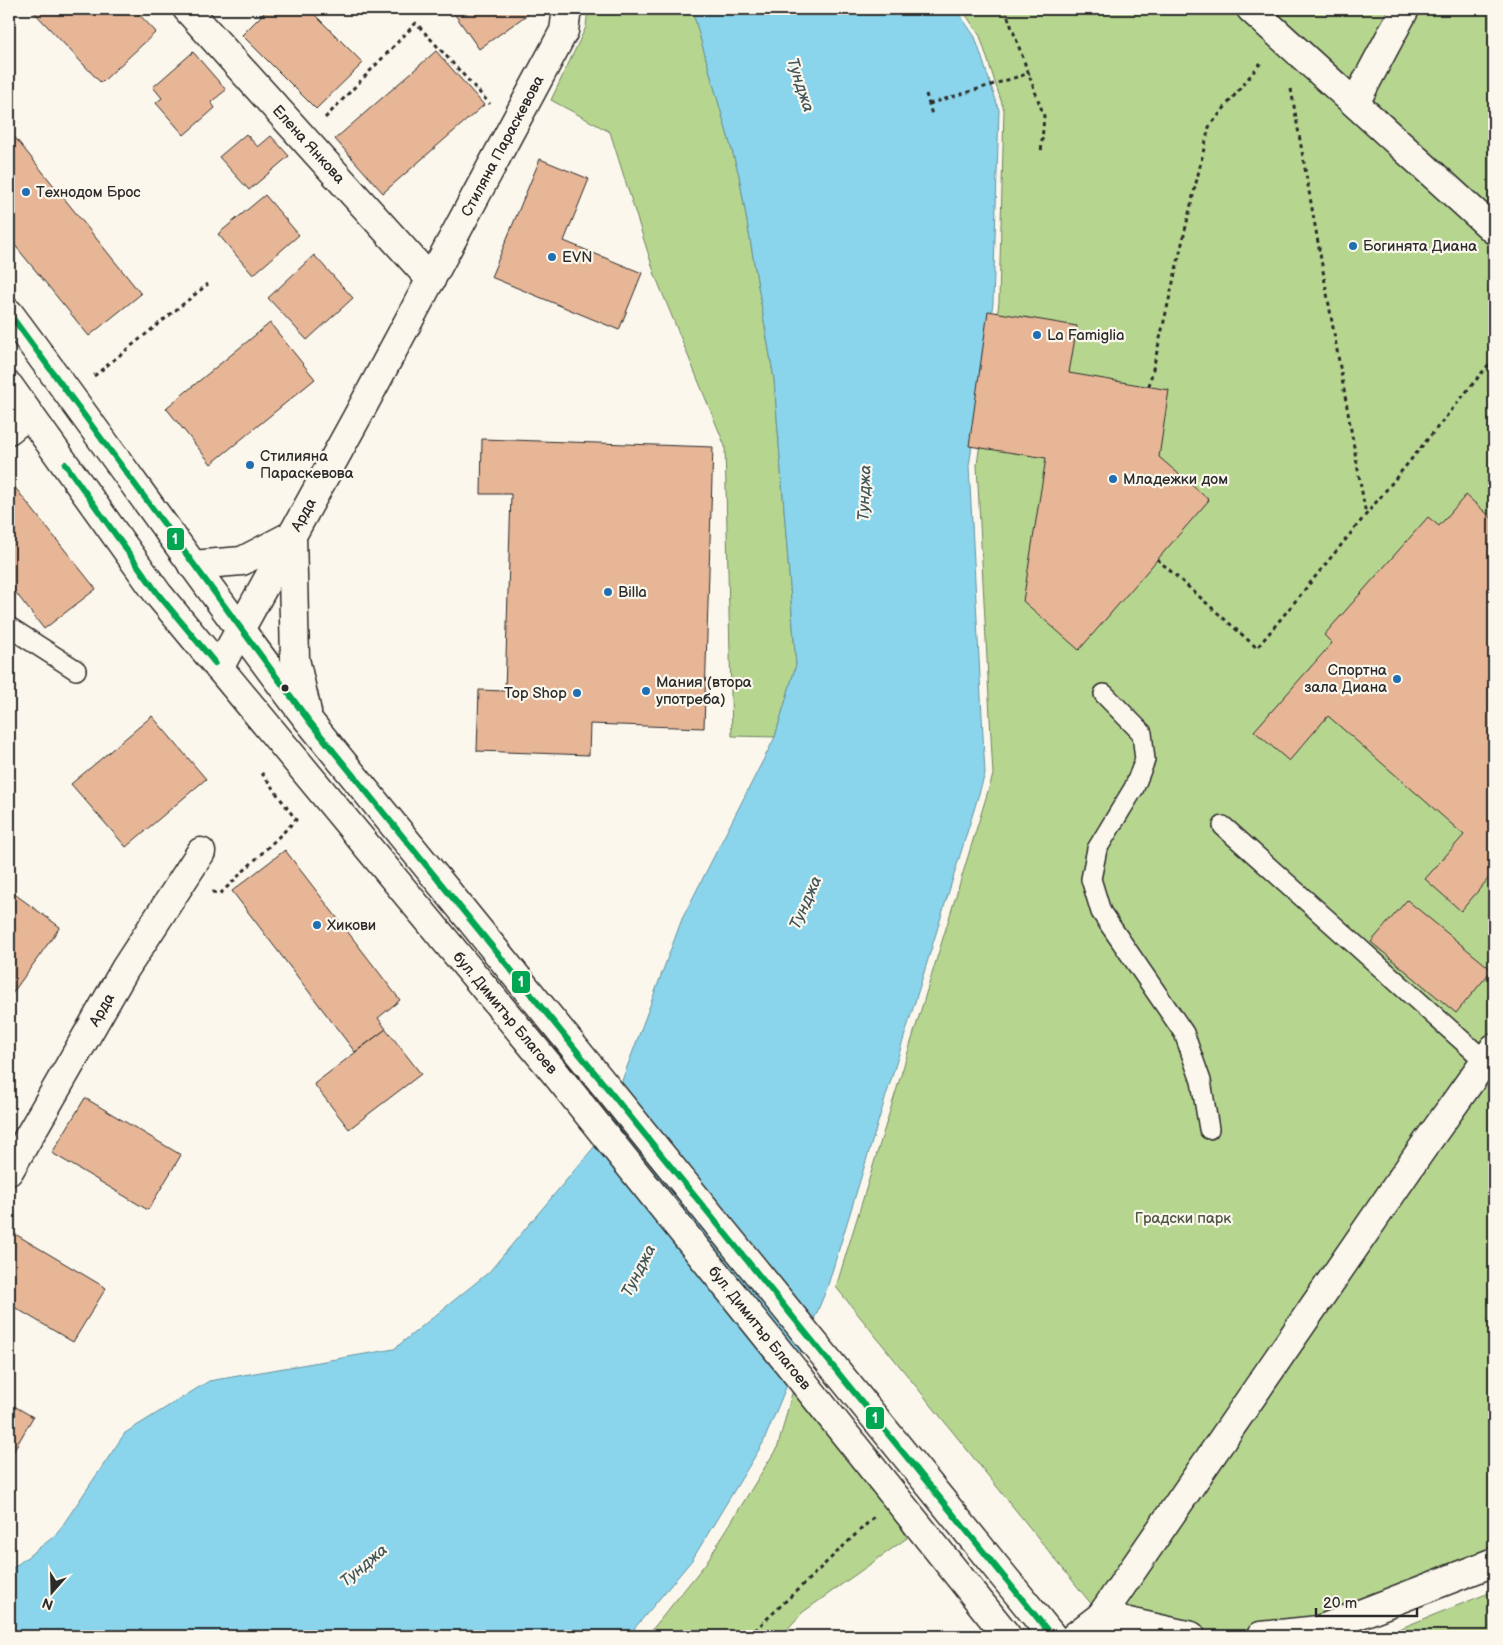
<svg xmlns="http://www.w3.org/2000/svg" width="1503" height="1645" font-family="'Balsamiq Sans',sans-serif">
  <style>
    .green { fill: #b6d690; stroke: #70805e }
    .water { fill: #8bd5ec; stroke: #65919f }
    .building { fill: #e6b697; stroke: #2b2b2b }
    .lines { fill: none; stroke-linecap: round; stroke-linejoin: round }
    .lane-casing { stroke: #2b2b2b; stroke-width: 22 }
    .street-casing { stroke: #2b2b2b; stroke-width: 31 }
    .secondary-casing { stroke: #2b2b2b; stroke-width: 31 }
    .path { stroke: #2b2b2b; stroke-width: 3; stroke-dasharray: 4 4; stroke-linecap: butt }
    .lane { stroke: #fbf7ec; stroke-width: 19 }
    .street { stroke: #fbf7ec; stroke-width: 28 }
    .secondary { stroke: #fbf7ec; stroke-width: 28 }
    .bus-1-casing { stroke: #fbf7ec; stroke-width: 10 }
    .bus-1 { stroke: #00a651; stroke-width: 6 }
    .poi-dot { fill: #1f6fb2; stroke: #fbf7ec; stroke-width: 2 }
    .bus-dot { fill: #2b2b2b; stroke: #fbf7ec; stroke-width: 2 }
    .labels { text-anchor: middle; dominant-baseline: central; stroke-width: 4.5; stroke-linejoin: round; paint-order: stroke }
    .street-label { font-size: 15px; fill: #2b2b2b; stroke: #fbf7ec }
    .poi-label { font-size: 15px; fill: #2b2b2b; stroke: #fbf7ec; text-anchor: start }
    .park-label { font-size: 15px; fill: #4e5644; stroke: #fbf7ec }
    .water-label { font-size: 16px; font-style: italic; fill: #43565b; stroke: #fbf7ec }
    .line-badge { stroke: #fbf7ec; stroke-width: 2 }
    .badge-label { font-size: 14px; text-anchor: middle; font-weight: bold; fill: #fff }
  </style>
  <rect width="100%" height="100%" fill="#fbf7ec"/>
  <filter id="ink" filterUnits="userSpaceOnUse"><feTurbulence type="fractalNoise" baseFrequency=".02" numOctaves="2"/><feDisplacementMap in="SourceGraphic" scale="10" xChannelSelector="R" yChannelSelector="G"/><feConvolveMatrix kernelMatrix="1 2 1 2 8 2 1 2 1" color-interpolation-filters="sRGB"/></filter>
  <g filter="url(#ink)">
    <!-- green -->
    <g class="green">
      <path d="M588,9H692L739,175L774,379L796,665L775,737L732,736L725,446L655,275L610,132L551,100L586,27Z"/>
      <path d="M962,9H1494V1562L1261,1636H1191L1101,1616L836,1287L993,775L977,465L999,302L1004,110L980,36Z"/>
      <path d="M795,1382L896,1516L907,1538L803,1612L781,1636H647L706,1563L778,1446Z"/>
      <path d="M1494,1591V1636H1381Z"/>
    </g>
    <!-- water -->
    <path class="water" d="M692,9H956L975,37L999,110L993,303L969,466L985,774L827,1288L763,1443L692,1560L628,1636H9V1571L56,1535L125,1433L209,1381L394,1349L489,1272L600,1140L682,919L775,737L796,665L774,379L739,175Z"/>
    <!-- building -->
    <g class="building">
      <path d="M31,9H134L156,32L101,83Z"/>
      <path d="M268,9H309L363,63L316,109L242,35Z"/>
      <path d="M451,9H524L528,14L479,49Z"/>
      <path d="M436,51L484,105L383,193L335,139Z"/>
      <path d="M193,52L226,90L211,102L215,108L184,135L156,103L162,98L153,87Z"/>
      <path d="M9,130L141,294L89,336L9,238Z"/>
      <path d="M246,134L258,147L271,136L289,156L249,190L219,157Z"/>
      <path d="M540,159L589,179L564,241L642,273L619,330L491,277Z"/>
      <path d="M265,195L299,235L253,275L218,234Z"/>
      <path d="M314,255L353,298L307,340L268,298Z"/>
      <path d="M988,311L1077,326L1069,373L1169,390L1159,457L1209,500L1079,650L1023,601L1046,458L969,446Z"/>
      <path d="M270,323L315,379L211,464L166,408Z"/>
      <path d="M482,439L713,447L704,728L590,724L589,755L477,751L479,690L505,691L511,494H481Z"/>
      <path d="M9,480L96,589L44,629L9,584Z"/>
      <path d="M1466,495L1494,520V872L1461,911L1425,879L1464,835L1328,716L1289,761L1254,731L1332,643L1324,635L1428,517L1439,526Z"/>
      <path d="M152,716L206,779L126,847L71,784Z"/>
      <path d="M285,850L400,1000L378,1018L386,1029L355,1052L232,891Z"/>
      <path d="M9,890L60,927L9,998Z"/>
      <path d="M1407,900L1492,970L1456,1013L1371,942Z"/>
      <path d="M386,1029L421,1074L349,1129L314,1084Z"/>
      <path d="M85,1098L181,1155L148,1210L52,1153Z"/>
      <path d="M10,1231L106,1288L73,1342L9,1304Z"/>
      <path d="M9,1403L33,1417L9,1459Z"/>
    </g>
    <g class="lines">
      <defs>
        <g id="lane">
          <path d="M9,627L76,670"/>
          <path d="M1104,694L1142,733L1145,760L1134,788L1097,849L1091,879L1101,912L1184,1033L1201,1081L1209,1129"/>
          <path d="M1223,826L1485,1061"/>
        </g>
        <g id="street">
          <path id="s1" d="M187,9L431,280"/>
          <path d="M1251,9L1494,230"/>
          <path d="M1355,103L1405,9"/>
          <path d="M9,430L29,414"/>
          <path id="s2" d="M219,668L356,419L564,31L567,9"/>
          <path id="s3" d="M9,1171L125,969L201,852"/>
          <path d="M1101,1616L1420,1152L1494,1048"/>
        </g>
        <g id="secondary">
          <path d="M9,313C110,448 206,587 309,721L1052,1636"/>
          <path id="s4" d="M9,386L158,594L556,1074L1007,1636"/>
          <path d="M192,565L242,561L292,535L295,659L307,712"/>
          <path d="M1075,1636L1101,1616L1191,1636"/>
          <path d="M1261,1636L1319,1630L1494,1562"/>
        </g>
      </defs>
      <!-- lane casing -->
      <use href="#lane" class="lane-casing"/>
      <!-- street casing -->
      <use href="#street" class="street-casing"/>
      <!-- secondary casing -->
      <use href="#secondary" class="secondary-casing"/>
      <!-- path -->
      <g class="path">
        <path d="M1005,9L1044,116L1041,154"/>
        <path d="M1291,89L1366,515"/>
        <path d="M926,94L932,115"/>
        <path d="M929,104L1030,73"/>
        <path d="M325,118L416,23L490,104"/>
        <path d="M94,376L208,284"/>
        <path d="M1149,386L1209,127L1263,60"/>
        <path d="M1157,559L1257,648L1494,358"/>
        <path d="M212,892L221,893L296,820L261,772L263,770"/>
        <path d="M749,1636L874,1517"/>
      </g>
      <!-- lane -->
      <use href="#lane" class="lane"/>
      <!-- street -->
      <use href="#street" class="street"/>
      <!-- secondary -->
      <use href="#secondary" class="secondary"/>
      <defs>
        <g id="bus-1">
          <path d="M9,313L309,721L1052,1636"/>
          <path d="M65,464L158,594L215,663"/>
        </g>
      </defs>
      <!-- bus-1 casing -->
      <use href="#bus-1" class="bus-1-casing"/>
      <!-- bus-1 -->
      <use href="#bus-1" class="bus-1"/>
    </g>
  </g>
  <!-- markers -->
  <g class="poi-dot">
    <circle cx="26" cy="192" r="5"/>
    <circle cx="1353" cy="246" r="5"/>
    <circle cx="552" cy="257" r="5"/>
    <circle cx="1037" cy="335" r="5"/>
    <circle cx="250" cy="465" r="5"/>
    <circle cx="1113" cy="479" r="5"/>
    <circle cx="608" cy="592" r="5"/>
    <circle cx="1397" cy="679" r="5"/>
    <circle cx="646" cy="691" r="5"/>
    <circle cx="577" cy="693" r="5"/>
    <circle cx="317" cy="925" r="5"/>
  </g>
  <circle class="bus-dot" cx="285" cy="688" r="4.5"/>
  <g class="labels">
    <!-- street labels -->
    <g class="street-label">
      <text stroke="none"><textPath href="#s1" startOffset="182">Елена Янкова</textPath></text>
      <text stroke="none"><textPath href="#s2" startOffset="594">Стиляна Параскевова</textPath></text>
      <text stroke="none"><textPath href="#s2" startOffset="175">Арда</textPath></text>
      <text stroke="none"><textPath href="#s3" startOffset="186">Арда</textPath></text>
      <text stroke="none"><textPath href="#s4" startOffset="800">бул. Димитър Благоев</textPath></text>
      <text stroke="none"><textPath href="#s4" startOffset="1205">бул. Димитър Благоев</textPath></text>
    </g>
    <!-- poi labels -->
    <g class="poi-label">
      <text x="36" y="192">Технодом Брос</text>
      <text x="1363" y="246">Богинята Диана</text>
      <text x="562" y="257">EVN</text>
      <text x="1047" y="335">La Famiglia</text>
      <text x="260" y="456">Стилияна<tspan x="260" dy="17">Параскевова</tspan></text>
      <text x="1123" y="479">Младежки дом</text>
      <text x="618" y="592">Billa</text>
      <text x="1387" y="670" text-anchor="end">Спортна<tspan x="1387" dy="17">зала Диана</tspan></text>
      <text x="656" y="682">Мания (втора<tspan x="656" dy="17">употреба)</tspan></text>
      <text x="567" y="693" text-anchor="end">Top Shop</text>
      <text x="327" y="925">Хикови</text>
    </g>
    <!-- park labels -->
    <g class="park-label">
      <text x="1183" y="1218">Градски парк</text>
    </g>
    <!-- water labels -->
    <g class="water-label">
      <text transform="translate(800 85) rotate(72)">Тунджа</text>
      <text transform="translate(865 493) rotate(-88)">Тунджа</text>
      <text transform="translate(806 903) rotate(-66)">Тунджа</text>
      <text transform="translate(639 1271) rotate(-63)">Тунджа</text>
      <text transform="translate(364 1566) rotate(-40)">Тунджа</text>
    </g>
  </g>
  <g class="line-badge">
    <rect x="166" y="527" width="19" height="24" rx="5" fill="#00a651"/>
    <rect x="511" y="970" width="20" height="24" rx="5" fill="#00a651"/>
    <rect x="865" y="1406" width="20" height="24" rx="5" fill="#00a651"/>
  </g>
  <g class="badge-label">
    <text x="175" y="544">1</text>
    <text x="521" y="987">1</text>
    <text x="875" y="1423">1</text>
  </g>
  <!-- margin -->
  <rect width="1503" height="1645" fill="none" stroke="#fbf7ec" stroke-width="30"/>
  <rect x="15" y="15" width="1473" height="1615" fill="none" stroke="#2b2b2b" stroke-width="2" filter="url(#ink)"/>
  <!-- north arrow -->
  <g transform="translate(52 1592) rotate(200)" stroke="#fbf7ec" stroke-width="4" paint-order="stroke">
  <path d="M0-4L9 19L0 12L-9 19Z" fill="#2b2b2b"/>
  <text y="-8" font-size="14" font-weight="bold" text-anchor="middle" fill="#2b2b2b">N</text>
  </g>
  <!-- scale -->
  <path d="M1316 1608v8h101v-8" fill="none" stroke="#2b2b2b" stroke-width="2.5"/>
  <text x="1323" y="1608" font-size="15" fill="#2b2b2b" stroke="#fbf7ec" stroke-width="4" paint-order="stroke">20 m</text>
</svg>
